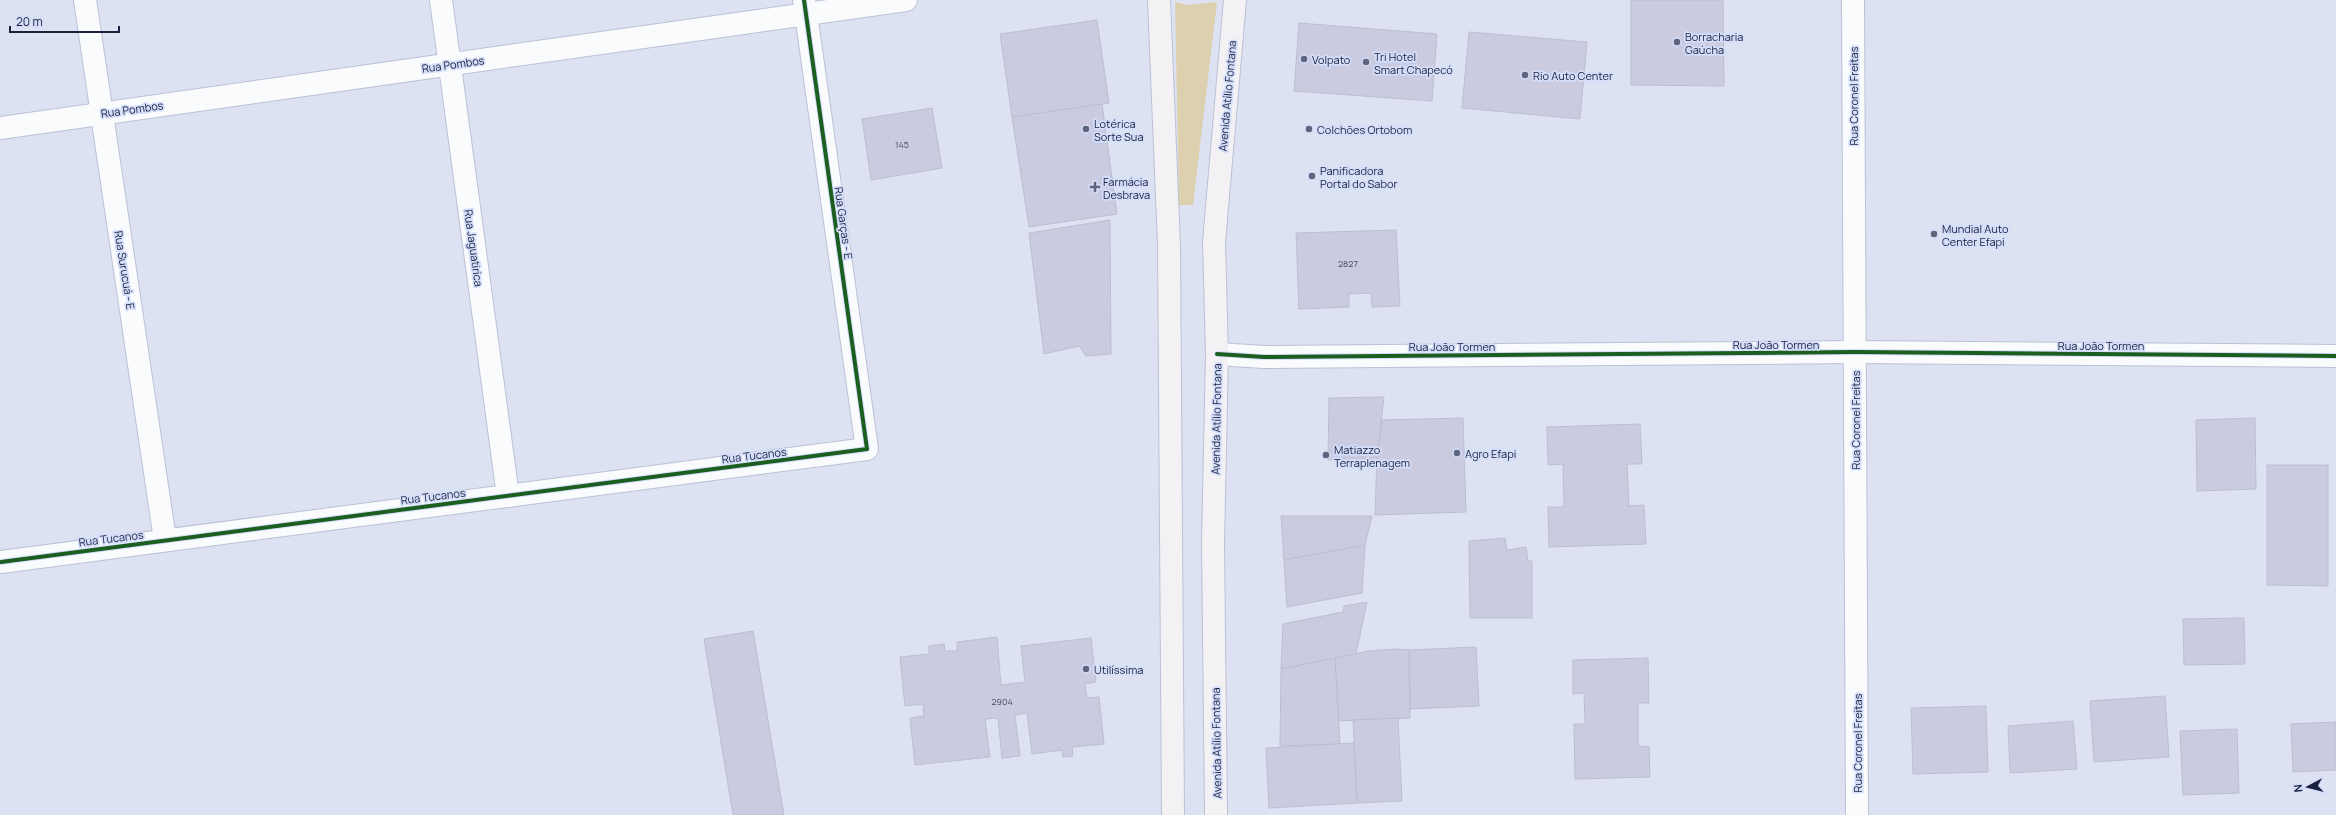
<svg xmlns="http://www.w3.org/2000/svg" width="2336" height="815" font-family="Manrope,sans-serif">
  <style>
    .green { fill: #dcd0af }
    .building { fill: #cacbe1; stroke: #bdbdd2 }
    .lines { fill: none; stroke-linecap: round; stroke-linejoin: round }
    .street-casing { stroke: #bbc1d5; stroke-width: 24 }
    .secondary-casing { stroke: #bbc1d5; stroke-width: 24 }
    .street { stroke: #fafbfd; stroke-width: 22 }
    .secondary { stroke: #f4f1f4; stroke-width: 22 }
    .cycleway-casing { stroke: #d4defb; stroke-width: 6 }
    .cycleway { stroke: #1b5e20; stroke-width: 4 }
    .poi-dot { fill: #5e657c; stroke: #d4defb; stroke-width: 1.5 }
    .labels { text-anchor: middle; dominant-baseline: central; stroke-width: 3.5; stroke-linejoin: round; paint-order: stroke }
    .number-label { font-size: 9px; fill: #474c66 }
    .poi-label { font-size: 11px; fill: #1a213c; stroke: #d4defb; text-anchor: start }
    .street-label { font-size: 11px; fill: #1a213c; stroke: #d4defb }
  </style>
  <rect width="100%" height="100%" fill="#dde2f2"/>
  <!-- green -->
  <path class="green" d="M1175,2L1189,5L1217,2L1193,205H1179Z"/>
  <!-- building -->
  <g class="building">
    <path d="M1631,0H1723L1724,86L1631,85Z"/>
    <path d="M1097,20L1109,103L1012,117L1000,34Z"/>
    <path d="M1299,23L1437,34L1432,101L1294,91Z"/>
    <path d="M1469,32L1587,42L1580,119L1462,108Z"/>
    <path d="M1102,104L1117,214L1029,227L1012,117Z"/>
    <path d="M932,108L942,168L871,180L862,119Z"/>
    <path d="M1110,220L1111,354L1086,356L1079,346L1044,354L1029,233Z"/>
    <path d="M1396,230L1400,306L1372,307L1371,293L1349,294V307L1299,309L1296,233Z"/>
    <path d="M1384,397L1377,458L1328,460L1329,398Z"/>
    <path d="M1463,418L1466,512L1375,515L1377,458L1382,420Z"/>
    <path d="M2255,418L2256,489L2197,491L2196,420Z"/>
    <path d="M1640,424L1642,464H1627L1629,506L1644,505L1646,544L1549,547L1548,507H1564L1563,464L1548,465L1547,427Z"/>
    <path d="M2267,465H2328V586L2267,585Z"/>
    <path d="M1281,516H1372L1365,545L1284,560Z"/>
    <path d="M1505,538L1507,550L1526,547L1528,561H1532V618H1470L1469,541Z"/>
    <path d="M1365,545L1362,593L1287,607L1284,560Z"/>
    <path d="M1367,602L1356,654L1281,669L1283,624L1343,612L1344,606Z"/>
    <path d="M2244,618L2245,664L2184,665L2183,619Z"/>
    <path d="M753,631L784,815H733L704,639Z"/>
    <path d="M997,637L1001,685L1025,682L1021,646L1091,638L1096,682L1085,684L1087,698L1099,697L1104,744L1072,747L1073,756L1063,757L1062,750L1032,754L1027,713L1015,715L1020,756L1002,758L998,718L985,719L990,757L915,765L910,718L924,716L923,704L905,706L900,657L929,654V646L944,644L945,651H957V642Z"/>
    <path d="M1476,647L1479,706L1410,709L1409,650Z"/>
    <path d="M1396,649L1409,650L1410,718L1338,721L1335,658L1368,651Z"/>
    <path d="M1335,658L1340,744L1280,746L1281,669Z"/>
    <path d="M1648,658L1649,703H1638V746L1649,747L1650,777L1575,779L1574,724H1585L1584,693L1573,694V660Z"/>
    <path d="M2165,696L2169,757L2094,762L2090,701Z"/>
    <path d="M1986,706L1988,772L1913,774L1911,708Z"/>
    <path d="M1398,718L1402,801L1357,803L1353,720Z"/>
    <path d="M2073,721L2077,769L2010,773L2008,726Z"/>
    <path d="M2336,722V770L2293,772L2291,724Z"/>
    <path d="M2237,729L2239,793L2183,795L2180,731Z"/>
    <path d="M1354,743L1357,803L1269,808L1266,748Z"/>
  </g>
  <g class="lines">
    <defs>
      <g id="street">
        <path d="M85,0L165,540"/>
        <path d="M441,0L508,496"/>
        <path d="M1853,0L1857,815"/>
        <path d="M0,128L906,0"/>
        <path d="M1217,354L1264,357L1855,352L2336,356"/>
        <path d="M1,562L867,449L804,0"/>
      </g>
      <g id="secondary">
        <path d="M1159,0L1169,245L1173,815"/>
        <path d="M1216,815L1213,543L1217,354L1214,242L1235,0"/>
      </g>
    </defs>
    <!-- street casing -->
    <use href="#street" class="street-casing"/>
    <!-- secondary casing -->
    <use href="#secondary" class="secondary-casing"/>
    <!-- street -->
    <use href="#street" class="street"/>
    <!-- secondary -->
    <use href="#secondary" class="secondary"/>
    <defs>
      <g id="cycleway">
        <path d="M1217,354L1264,357L1855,352L2336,356"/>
        <path d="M1,562L867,449L804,0"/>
      </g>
    </defs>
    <!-- cycleway casing -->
    <use href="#cycleway" class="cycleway-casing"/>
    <!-- cycleway -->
    <use href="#cycleway" class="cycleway"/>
  </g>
  <!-- markers -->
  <g class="poi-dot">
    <circle cx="1677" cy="42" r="4"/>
    <circle cx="1304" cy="59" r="4"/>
    <circle cx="1366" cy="62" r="4"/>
    <circle cx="1525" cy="75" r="4"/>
    <circle cx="1086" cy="129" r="4"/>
    <circle cx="1309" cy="129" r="4"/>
    <circle cx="1312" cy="176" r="4"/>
    <path d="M1093 181h4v4h4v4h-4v4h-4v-4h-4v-4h4z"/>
    <circle cx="1934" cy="234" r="4"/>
    <circle cx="1457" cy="453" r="4"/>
    <circle cx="1326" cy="455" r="4"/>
    <circle cx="1086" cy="669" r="4"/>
  </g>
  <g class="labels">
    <!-- number labels -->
    <g class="number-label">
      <text x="902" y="144">145</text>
      <text x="1348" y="263">2827</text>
      <text x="1002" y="701">2904</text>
    </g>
    <!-- poi labels -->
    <g class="poi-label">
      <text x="1685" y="36">Borracharia<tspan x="1685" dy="13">Gaúcha</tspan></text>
      <text x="1374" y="56">Tri Hotel<tspan x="1374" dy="13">Smart Chapecó</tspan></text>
      <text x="1312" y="59">Volpato</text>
      <text x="1533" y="75">Rio Auto Center</text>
      <text x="1094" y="123">Lotérica<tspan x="1094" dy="13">Sorte Sua</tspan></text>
      <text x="1317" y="129">Colchões Ortobom</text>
      <text x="1320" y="170">Panificadora<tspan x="1320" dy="13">Portal do Sabor</tspan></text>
      <text x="1103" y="181">Farmácia<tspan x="1103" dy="13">Desbrava</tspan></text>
      <text x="1942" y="228">Mundial Auto<tspan x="1942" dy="13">Center Efapi</tspan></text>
      <text x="1334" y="449">Matiazzo<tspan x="1334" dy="13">Terraplenagem</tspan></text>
      <text x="1465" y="453">Agro Efapi</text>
      <text x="1094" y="669">Utilíssima</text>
    </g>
    <!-- street labels -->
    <g class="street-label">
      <text transform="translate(453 64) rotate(-8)">Rua Pombos</text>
      <text transform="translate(1227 96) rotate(-85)">Avenida Atílio Fontana</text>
      <text transform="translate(1853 96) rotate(-90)">Rua Coronel Freitas</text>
      <text transform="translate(132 109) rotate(-8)">Rua Pombos</text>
      <text transform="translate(844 223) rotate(82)">Rua Garças - E</text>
      <text transform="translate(474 248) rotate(82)">Rua Jaguatirica</text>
      <text transform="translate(125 270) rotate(81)">Rua Surucuá - E</text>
      <text x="1776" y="344">Rua João Tormen</text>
      <text x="2101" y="345">Rua João Tormen</text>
      <text x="1452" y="346">Rua João Tormen</text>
      <text transform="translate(1216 419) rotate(-89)">Avenida Atílio Fontana</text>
      <text transform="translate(1855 420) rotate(-90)">Rua Coronel Freitas</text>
      <text transform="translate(754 455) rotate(-7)">Rua Tucanos</text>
      <text transform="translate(433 496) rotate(-7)">Rua Tucanos</text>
      <text transform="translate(111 538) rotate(-7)">Rua Tucanos</text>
      <text transform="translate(1216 743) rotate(-91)">Avenida Atílio Fontana</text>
      <text transform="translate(1857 743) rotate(-90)">Rua Coronel Freitas</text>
    </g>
  </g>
  <!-- north arrow -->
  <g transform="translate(2308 787) rotate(263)" stroke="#d4defb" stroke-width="3" paint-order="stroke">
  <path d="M0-3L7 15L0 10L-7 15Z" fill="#1a213c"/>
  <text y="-6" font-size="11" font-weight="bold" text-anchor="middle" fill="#1a213c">N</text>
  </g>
  <!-- scale -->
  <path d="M10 26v6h109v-6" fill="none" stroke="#1a213c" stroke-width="2"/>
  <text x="16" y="26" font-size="12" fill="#1a213c" stroke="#d4defb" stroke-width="3" paint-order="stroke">20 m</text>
</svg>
